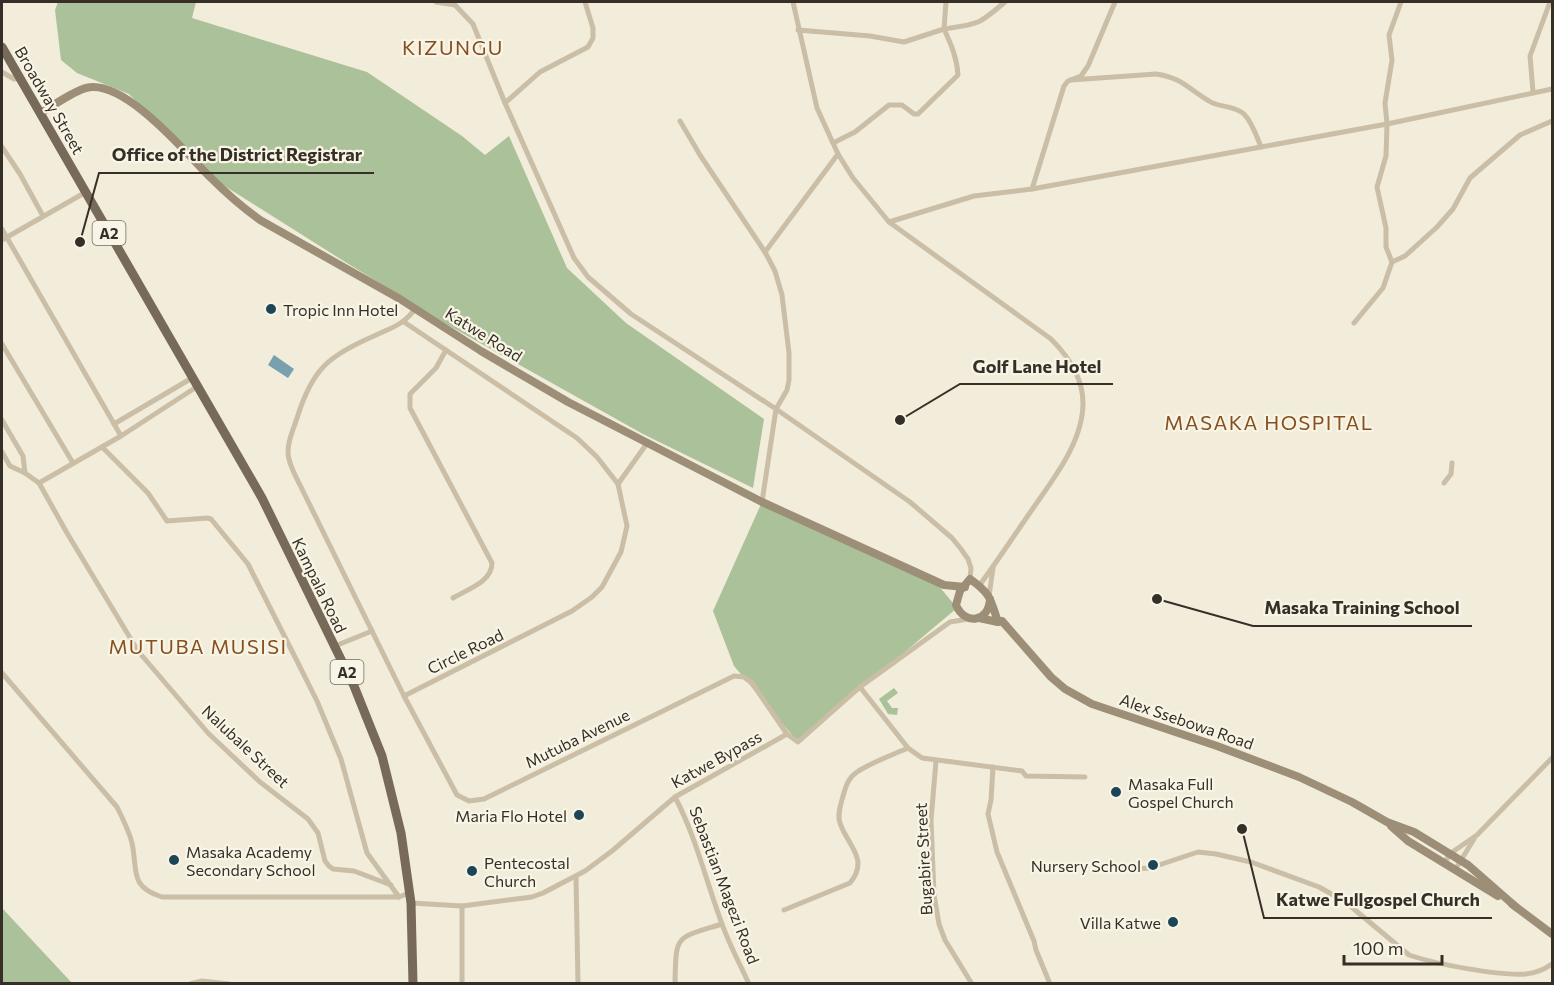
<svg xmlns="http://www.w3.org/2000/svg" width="1554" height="985" font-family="Commissioner,sans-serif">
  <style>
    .green { fill: #abc19a }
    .water { fill: #78a0af }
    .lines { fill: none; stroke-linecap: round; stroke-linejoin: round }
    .street { stroke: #cabea6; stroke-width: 5 }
    .secondary { stroke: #9d8e77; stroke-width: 8 }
    .primary { stroke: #786a58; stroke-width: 9 }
    .poi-dot { fill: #1c4658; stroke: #f9f5e6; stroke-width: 2 }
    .labels { text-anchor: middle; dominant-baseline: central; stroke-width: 4.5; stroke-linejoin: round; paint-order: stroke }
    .shield { fill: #f9f5e6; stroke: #706a60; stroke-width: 1.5 }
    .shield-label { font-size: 15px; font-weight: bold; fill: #362f27 }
    .street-label { font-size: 16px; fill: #362f27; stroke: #f9f5e6 }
    .poi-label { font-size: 16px; fill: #362f27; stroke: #f9f5e6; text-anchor: start }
    .quarter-label { font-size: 20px; letter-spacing: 1.5px; fill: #864f1f; stroke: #f9f5e6 }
    .leader { fill: none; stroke: #362f27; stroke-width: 2 }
    .callout-dot { fill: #362f27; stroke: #f9f5e6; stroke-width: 2 }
    .callout-label { font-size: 18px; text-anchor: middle; font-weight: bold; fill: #362f27; stroke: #f9f5e6; stroke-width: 4.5; stroke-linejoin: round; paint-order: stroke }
  </style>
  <rect width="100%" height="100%" fill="#f2ecda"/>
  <!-- green -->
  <g class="green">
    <path d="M58,2H196L192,18L367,72L462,136L485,155L509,136L567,268L626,323L764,419L753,488L643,434L446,324L342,260L212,178L129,94L77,73L61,60L55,10Z"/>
    <path d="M762,502L934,580L957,608L798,742L734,666L713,611Z"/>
    <path d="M894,688L898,693L887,701L892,708H898L897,715L888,714L879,699Z"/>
    <path d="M2,908L72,983H2Z"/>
  </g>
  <!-- water -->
  <path class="water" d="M274,355L294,369L288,378L268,365Z"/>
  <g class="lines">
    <!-- street -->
    <g class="street">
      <path d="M436,2L455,5L473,24L505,103L574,258L588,277L631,314L776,409L910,502L952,538L961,549L968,559L971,568L970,579"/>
      <path d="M793,2L817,108L838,154L853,178L889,222L1051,339C1068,356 1083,377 1083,403C1083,445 1049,484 1027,517C1011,540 996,563 979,586"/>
      <path d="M798,30L870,36L904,42L944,29L946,2"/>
      <path d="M2,72L14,79H21"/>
      <path d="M1071,80L1156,74C1183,78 1188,89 1209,101C1220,108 1234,105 1244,114C1252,122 1257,137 1261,147"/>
      <path d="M1533,92L1530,56L1550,2"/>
      <path d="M505,103L540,72L588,47L593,38V28L585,2"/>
      <path d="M680,121L700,155L765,252L775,271L782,295L789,353V380L787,390L776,409L762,502"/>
      <path d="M833,143L855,132L889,105H902L914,114H918L958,75C957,58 951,44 944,29C979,24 978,25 1005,2"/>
      <path d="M2,147L20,174L43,216"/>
      <path d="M1032,189L1064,86L1068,81L1081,76L1088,66L1115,2"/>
      <path d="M889,222L974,196L1032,189L1261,147L1387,124L1552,89"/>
      <path d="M2,229L121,436"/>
      <path d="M2,240L86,192"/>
      <path d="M765,252L838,154"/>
      <path d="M1392,262L1386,247V228L1377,187L1386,156L1387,124L1385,103L1392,60L1389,35L1401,2"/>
      <path d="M404,322L577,438L597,457L618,484L627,526L621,552L602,587L592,597L572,611L404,696L300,485C296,477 291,468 289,459C285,446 294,428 298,415C313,368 330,355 374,336C393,327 403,325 415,309"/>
      <path d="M1354,323L1383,288L1392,262L1405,256L1437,227L1453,209L1470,178L1520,135L1552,121"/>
      <path d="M2,344L73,463"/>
      <path d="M446,350L436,368L410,394V408L492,563C492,582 468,589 453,598"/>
      <path d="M2,420L23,456L25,473"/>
      <path d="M114,424L192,378"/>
      <path d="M102,447L148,493L167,521L207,518L211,519L248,564L298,663L317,701L341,759L367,853L399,897"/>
      <path d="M2,452L10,466L25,473L39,483L67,533L138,651L208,733L260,782L308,819L318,833L325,861L329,866L333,869L354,871L391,885"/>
      <path d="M39,483L121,436L198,386"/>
      <path d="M1444,483L1451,474L1452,463"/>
      <path d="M618,484L648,442"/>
      <path d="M989,596L993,568"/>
      <path d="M335,646L372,631"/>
      <path d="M2,673L117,807C123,819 129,831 132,843C138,872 129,886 162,897H399L409,893"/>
      <path d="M860,687L908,748L922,758L1022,771L1026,776L1085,777"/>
      <path d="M404,696L457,795L469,801L484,799L734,676L744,677L752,683L787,734"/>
      <path d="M936,761L931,820L934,895L939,924L945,940L972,984"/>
      <path d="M993,767L991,800L988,814L997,852L1034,941L1036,950L1050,984"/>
      <path d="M675,797C696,837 706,881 722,924C729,944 740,964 749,984"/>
      <path d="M1444,863L1451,853L1477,835L1552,758"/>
      <path d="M1117,870L1150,868L1198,852L1216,854L1251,862L1319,887L1335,896L1349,905L1409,955C1435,964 1499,976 1526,974C1536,973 1545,969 1552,964"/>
      <path d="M1455,870L1474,839"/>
      <path d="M576,877L578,984"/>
      <path d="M411,903L462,906L532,897L543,893L585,871L612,851L675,797L787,734L798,742L860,687L950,622L968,619"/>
      <path d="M784,910L850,883C870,859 847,845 840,823C837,814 841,804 843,796C846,786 848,778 857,772C872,762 892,755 908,748"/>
      <path d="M190,984L202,981L229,984"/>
      <path d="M462,984V906"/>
      <path d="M675,984C676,933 675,939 722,924"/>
    </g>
    <!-- secondary -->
    <g class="secondary">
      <path d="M41,113C52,106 74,91 86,88C124,78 186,153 211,178C226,193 242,207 260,220L400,299L481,351L568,402L762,502L944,585L965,587"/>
      <path d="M990,599C989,622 965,626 956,605L960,591L970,579C991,594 990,598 998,622"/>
      <path d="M979,618L998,622L1002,621L1051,677L1065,689L1092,704L1217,746L1299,777L1352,802L1387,822L1414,832L1468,865L1516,907"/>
      <path d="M1391,826L1408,841L1498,896"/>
      <path d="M1512,904L1552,934"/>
    </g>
    <!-- primary -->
    <path class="primary" d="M2,47L262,498L354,686L382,756L401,833L411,903L413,984"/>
  </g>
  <!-- markers -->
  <g class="poi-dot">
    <circle cx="271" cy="309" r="6"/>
    <circle cx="1116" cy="792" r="6"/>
    <circle cx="579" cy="815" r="6"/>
    <circle cx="174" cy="860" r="6"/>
    <circle cx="1153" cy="865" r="6"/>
    <circle cx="472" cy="871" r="6"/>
    <circle cx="1173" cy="922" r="6"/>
  </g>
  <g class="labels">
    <!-- shield labels -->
    <g class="shield">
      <rect x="92.5" y="221" width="33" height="24" rx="4.5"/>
      <rect x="330.5" y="660" width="33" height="24" rx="4.5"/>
    </g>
    <g class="shield-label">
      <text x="109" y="233">A2</text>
      <text x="347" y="672">A2</text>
    </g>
    <!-- street labels -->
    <g class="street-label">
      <text transform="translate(50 100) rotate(60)">Broadway Street</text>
      <text transform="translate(484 334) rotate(32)">Katwe Road</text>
      <text transform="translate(320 585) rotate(64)">Kampala Road</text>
      <text transform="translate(465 651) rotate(-26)">Circle Road</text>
      <text transform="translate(1187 721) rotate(19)">Alex Ssebowa Road</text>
      <text transform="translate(577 738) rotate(-26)">Mutuba Avenue</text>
      <text transform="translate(246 746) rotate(43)">Nalubale Street</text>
      <text transform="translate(716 759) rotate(-29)">Katwe Bypass</text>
      <text transform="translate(923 859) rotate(-93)">Bugabire Street</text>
      <text transform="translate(725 885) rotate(69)">Sebastian Magezi Road</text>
    </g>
    <!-- poi labels -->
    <g class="poi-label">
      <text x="283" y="309">Tropic Inn Hotel</text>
      <text x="1128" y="783">Masaka Full<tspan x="1128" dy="18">Gospel Church</tspan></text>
      <text x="567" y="815" text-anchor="end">Maria Flo Hotel</text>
      <text x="186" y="851">Masaka Academy<tspan x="186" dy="18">Secondary School</tspan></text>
      <text x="484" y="862">Pentecostal<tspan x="484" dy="18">Church</tspan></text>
      <text x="1141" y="865" text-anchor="end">Nursery School</text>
      <text x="1161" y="922" text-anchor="end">Villa Katwe</text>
    </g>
    <!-- quarter labels -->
    <g class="quarter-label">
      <text x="453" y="47">KIZUNGU</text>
      <text x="1269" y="422">MASAKA HOSPITAL</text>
      <text x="198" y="646">MUTUBA MUSISI</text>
    </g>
  </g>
  <!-- callouts -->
  <path class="leader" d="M80 242L99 173H374M900 420L960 384H1113M1157 599L1253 626H1472M1242 829L1264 918H1492"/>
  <g class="callout-dot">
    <circle cx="80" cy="242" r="6"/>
    <circle cx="900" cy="420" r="6"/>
    <circle cx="1157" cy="599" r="6"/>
    <circle cx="1242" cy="829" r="6"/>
  </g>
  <g class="callout-label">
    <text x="237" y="161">Office of the District Registrar</text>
    <text x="1037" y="373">Golf Lane Hotel</text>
    <text x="1362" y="614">Masaka Training School</text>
    <text x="1378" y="906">Katwe Fullgospel Church</text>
  </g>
  <!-- border -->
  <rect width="1554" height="985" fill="none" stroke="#362f27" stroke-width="6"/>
  <!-- scale -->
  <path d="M1344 955v9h98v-9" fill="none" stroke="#362f27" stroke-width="3"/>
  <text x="1353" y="955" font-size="18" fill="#362f27" stroke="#f9f5e6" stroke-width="4.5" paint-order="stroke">100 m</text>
</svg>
